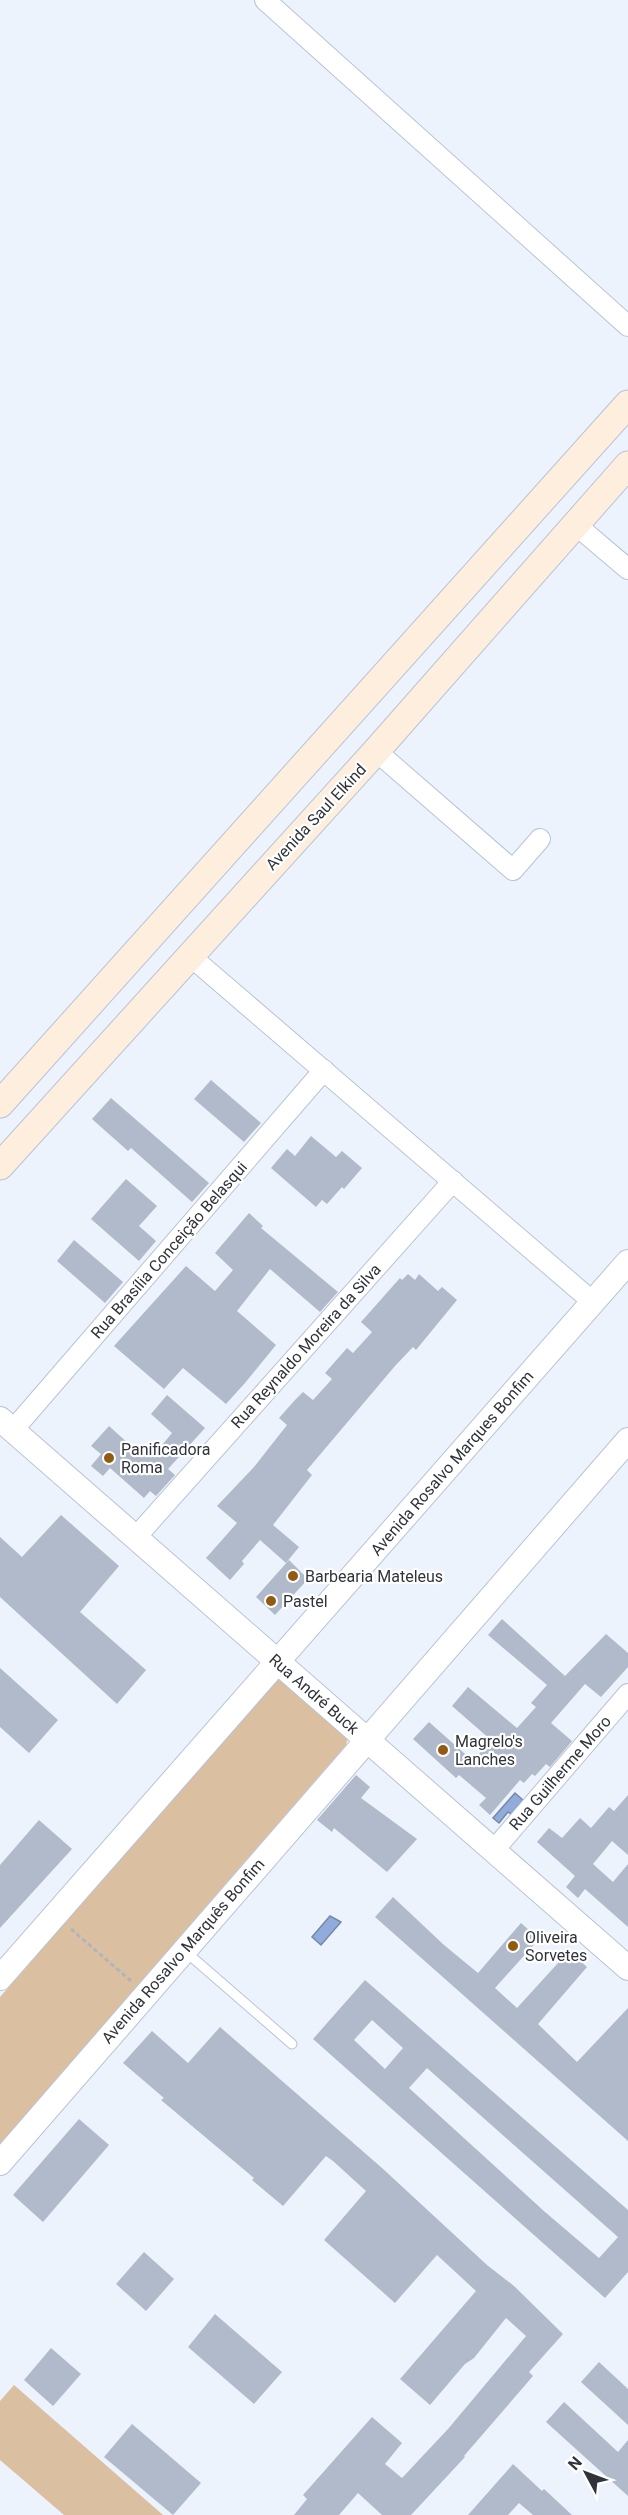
<svg xmlns="http://www.w3.org/2000/svg" width="628" height="2515" font-family="Roboto,sans-serif">
  <style>
    .green { fill: #dbbfa1 }
    .water { fill: #91acda; stroke: #7488aa; stroke-width: 1.5 }
    .building { fill: #b0baca; fill-rule: evenodd }
    .lines { fill: none; stroke-linecap: round; stroke-linejoin: round }
    .service-casing { stroke: #b9c3d4; stroke-width: 11 }
    .minor-casing { stroke: #b9c3d4; stroke-width: 22 }
    .tertiary-casing { stroke: #b9c3d4; stroke-width: 26 }
    .secondary-casing { stroke: #b9c3d4; stroke-width: 29 }
    .path { stroke: #afb5bd; stroke-width: 3; stroke-dasharray: 4.5 3; stroke-linecap: butt }
    .service { stroke: #fff; stroke-width: 9 }
    .minor { stroke: #fff; stroke-width: 20 }
    .tertiary { stroke: #fff; stroke-width: 24 }
    .secondary { stroke: #feeede; stroke-width: 27 }
    .poi-dot { fill: #915b11; stroke: #fff; stroke-width: 2 }
    .labels { text-anchor: middle; dominant-baseline: central; stroke-width: 4.5; stroke-linejoin: round; paint-order: stroke }
    .street-label { font-size: 16px; fill: #30343a; stroke: #fff }
    .poi-label { font-size: 16px; fill: #30343a; stroke: #fff; text-anchor: start }
  </style>
  <rect width="100%" height="100%" fill="#edf3fd"/>
  <!-- green -->
  <g class="green">
    <path d="M278,1676L348,1737L346,1745L0,2144V1997Z"/>
    <path d="M14,2385L163,2515H64L0,2460V2401Z"/>
  </g>
  <!-- water -->
  <g class="water">
    <path d="M515,1793L523,1800L511,1814L508,1812L499,1823L493,1818Z"/>
    <path d="M330,1916L341,1922L321,1945L312,1937Z"/>
  </g>
  <!-- building -->
  <g class="building">
    <path d="M211,1080L261,1123L244,1142L194,1099Z"/>
    <path d="M111,1098L209,1183L192,1202L131,1148L128,1151L92,1119Z"/>
    <path d="M311,1136L336,1157L342,1151L362,1168L344,1189L342,1187L327,1204L322,1200L316,1207L271,1168L287,1149L295,1156Z"/>
    <path d="M126,1179L157,1206L139,1226L156,1241L139,1261L91,1219Z"/>
    <path d="M249,1213L263,1226L261,1228L338,1292L320,1312L270,1269L237,1311L276,1345L245,1383L226,1404L183,1368L164,1389L114,1346L186,1266L215,1291L233,1270L215,1253Z"/>
    <path d="M74,1240L123,1282L105,1303L57,1261Z"/>
    <path d="M408,1274L415,1280L419,1274L438,1291L442,1287L457,1300L416,1350L413,1347L395,1366L307,1470L312,1475L273,1525L299,1547L286,1563L260,1540L242,1561L244,1564L230,1580L206,1558L237,1523L217,1506L254,1467L287,1425L279,1418L295,1400L303,1392L313,1400L332,1379L325,1373L347,1348L353,1353L372,1332L361,1322L400,1278L402,1280Z"/>
    <path d="M167,1395L205,1428L168,1469L175,1475L156,1496L150,1491L144,1498L110,1468L103,1476L91,1466L101,1454L91,1446L109,1426L139,1453L144,1448L153,1456L172,1433L151,1414Z"/>
    <path d="M61,1515L119,1566L80,1612L146,1670L117,1704L0,1597V1537L22,1557Z"/>
    <path d="M289,1560L308,1579L275,1615L256,1597Z"/>
    <path d="M502,1619L565,1676L606,1634L628,1653V1667L601,1697L585,1684L551,1723L572,1741L550,1767L546,1764L535,1776L532,1774L524,1783L520,1780L490,1815L479,1805L486,1798L459,1775L456,1778L413,1739L429,1722L473,1761L491,1740L452,1706L468,1687L517,1728L536,1707L531,1703L547,1685L488,1635Z"/>
    <path d="M0,1668L58,1720L29,1753L0,1727Z"/>
    <path d="M356,1775L370,1787L361,1798L417,1839L387,1872L334,1828L332,1832L317,1820Z"/>
    <path d="M628,1795V1855L612,1841L593,1864L613,1882L628,1864V1927L585,1889L578,1898L566,1887L575,1876L537,1842L549,1828L562,1838L580,1818L591,1828L609,1807L614,1811Z"/>
    <path d="M39,1820L72,1849L0,1928V1865Z"/>
    <path d="M393,1897L444,1945L478,1973L521,1923L539,1939L495,1988L517,2008L569,1951L587,1967L538,2024L577,2062L628,2008V2141L375,1917Z"/>
    <path d="M365,1980L628,2210V2272L605,2298L313,2039ZM372,2020L403,2048L385,2069L354,2040ZM427,2068L618,2237L599,2258L545,2212L409,2088Z"/>
    <path d="M220,2027L382,2168L487,2265L514,2286L563,2334L529,2372L533,2376L464,2456L465,2457L411,2515H382L358,2493L339,2515H294L307,2499L303,2495L372,2417L402,2443L385,2464L402,2478L448,2429L526,2336L506,2318L474,2358L465,2364L430,2405L400,2379L476,2291L437,2255L395,2303L324,2240L366,2191L333,2161L326,2156L283,2206L252,2180L254,2178L161,2100L164,2098L123,2063L152,2031L188,2063Z"/>
    <path d="M79,2119L109,2145L43,2222L13,2195Z"/>
    <path d="M144,2252L174,2279L146,2311L116,2284Z"/>
    <path d="M215,2314L282,2372L254,2404L188,2347Z"/>
    <path d="M51,2348L81,2374L53,2406L24,2380Z"/>
    <path d="M599,2362L628,2389V2425L581,2382Z"/>
    <path d="M564,2402L618,2452L628,2440V2496L546,2422Z"/>
    <path d="M132,2424L201,2483L173,2515L104,2457Z"/>
    <path d="M513,2464L542,2491L544,2489L572,2515H533L519,2503L508,2515H468Z"/>
  </g>
  <g class="lines">
    <defs>
      <path id="service" d="M186,1952L292,2044"/>
      <g id="minor">
        <path d="M265,0L628,326"/>
        <path d="M576,525L628,569"/>
        <path d="M376,751L513,870L540,839"/>
        <path d="M189,955L593,1302"/>
        <path d="M13,1430L324,1070"/>
        <path d="M136,1537L453,1181"/>
        <path d="M493,1851L628,1694"/>
      </g>
      <g id="tertiary">
        <path d="M0,1419L628,1968"/>
        <path d="M0,1978L628,1262"/>
        <path d="M0,2163L628,1440"/>
      </g>
      <g id="secondary">
        <path d="M0,1104L628,404"/>
        <path d="M0,1166L376,751L628,465"/>
      </g>
    </defs>
    <!-- service casing -->
    <use href="#service" class="service-casing"/>
    <!-- minor casing -->
    <use href="#minor" class="minor-casing"/>
    <!-- tertiary casing -->
    <use href="#tertiary" class="tertiary-casing"/>
    <!-- secondary casing -->
    <use href="#secondary" class="secondary-casing"/>
    <!-- path -->
    <path class="path" d="M71,1929L131,1981"/>
    <!-- service -->
    <use href="#service" class="service"/>
    <!-- minor -->
    <use href="#minor" class="minor"/>
    <!-- tertiary -->
    <use href="#tertiary" class="tertiary"/>
    <!-- secondary -->
    <use href="#secondary" class="secondary"/>
  </g>
  <!-- markers -->
  <g class="poi-dot">
    <circle cx="109" cy="1458" r="6"/>
    <circle cx="293" cy="1576" r="6"/>
    <circle cx="271" cy="1601" r="6"/>
    <circle cx="443" cy="1750" r="6"/>
    <circle cx="513" cy="1946" r="6"/>
  </g>
  <g class="labels">
    <!-- street labels -->
    <g class="street-label">
      <text transform="translate(316 817) rotate(-47)">Avenida Saul Elkind</text>
      <text transform="translate(169 1250) rotate(-49)">Rua Brasília Conceição Belasqui</text>
      <text transform="translate(306 1346) rotate(-48)">Rua Reynaldo Moreira da Silva</text>
      <text transform="translate(452 1463) rotate(-49)">Avenida Rosalvo Marques Bonfim</text>
      <text transform="translate(314 1694) rotate(41)">Rua André Buck</text>
      <text transform="translate(560 1773) rotate(-49)">Rua Guilherme Moro</text>
      <text transform="translate(183 1951) rotate(-49)">Avenida Rosalvo Marquês Bonfim</text>
    </g>
    <!-- poi labels -->
    <g class="poi-label">
      <text x="121" y="1449">Panificadora<tspan x="121" dy="18">Roma</tspan></text>
      <text x="305" y="1576">Barbearia Mateleus</text>
      <text x="283" y="1601">Pastel</text>
      <text x="455" y="1741">Magrelo's<tspan x="455" dy="18">Lanches</tspan></text>
      <text x="525" y="1937">Oliveira<tspan x="525" dy="18">Sorvetes</tspan></text>
    </g>
  </g>
  <!-- north arrow -->
  <g transform="translate(586 2473) rotate(311)" stroke="#ffffff" stroke-width="4.5" paint-order="stroke">
  <path d="M0-4.5L10 22L0 15L-10 22Z" fill="#30343a"/>
  <text y="-9" font-size="16" font-weight="bold" text-anchor="middle" fill="#30343a">N</text>
  </g>
</svg>
